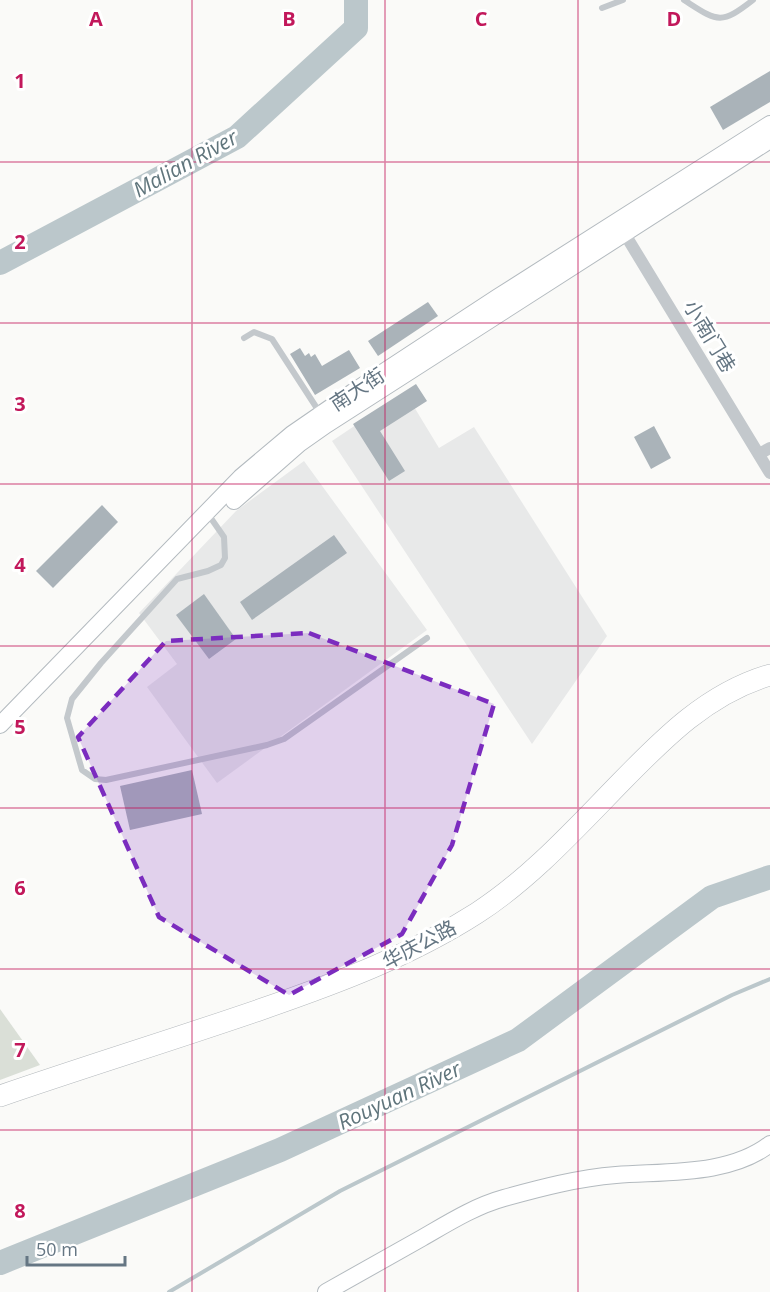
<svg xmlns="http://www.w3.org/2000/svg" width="770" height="1292" font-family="'Open Sans','Noto Sans SC',sans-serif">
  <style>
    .built { fill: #e8e9e9 }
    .green { fill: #dadfd7 }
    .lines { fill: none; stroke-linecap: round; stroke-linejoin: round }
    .stream { stroke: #bbc7cb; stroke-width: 4 }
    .river { stroke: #bbc7cb; stroke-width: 24 }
    .building { fill: #aab3b9 }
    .secondary-casing { stroke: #b3babf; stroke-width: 18 }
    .highway-casing { stroke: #b4b9bd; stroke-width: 22 }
    .lane { stroke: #c3c8cc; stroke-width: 6 }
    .street { stroke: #c3c8cc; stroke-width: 12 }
    .secondary { stroke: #fff; stroke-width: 16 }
    .highway { stroke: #fff; stroke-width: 21 }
    .marked { fill: #7b2cbf; fill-opacity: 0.2; stroke: #7b2cbf; stroke-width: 4.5; stroke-dasharray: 12 8; stroke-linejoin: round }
    .grid { fill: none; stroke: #c2185b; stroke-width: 1.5; stroke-opacity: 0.55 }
    .labels { text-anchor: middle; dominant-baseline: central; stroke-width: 6; stroke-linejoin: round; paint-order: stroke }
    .street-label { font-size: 20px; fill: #657683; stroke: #fff }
    .water-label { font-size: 21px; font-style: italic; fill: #60757c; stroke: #fff }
    .grid-label { font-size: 20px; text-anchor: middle; font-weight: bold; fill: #c2185b; stroke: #fff; stroke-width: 6; stroke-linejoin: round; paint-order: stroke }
  </style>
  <rect width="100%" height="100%" fill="#fafaf8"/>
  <!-- built -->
  <g class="built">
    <path d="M405,392L439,448L474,427L607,636L532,744L332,441Z"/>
    <path d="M304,461L427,630L217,783L147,687L177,664L139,613L236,511Z"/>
  </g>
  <!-- green -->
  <path class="green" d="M0,1009L40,1065L0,1080Z"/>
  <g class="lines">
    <!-- stream -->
    <path class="stream" d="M169,1292L340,1191L732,995L770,979"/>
    <!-- river -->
    <g class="river">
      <path d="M0,263L237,137L356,28V0"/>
      <path d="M0,1263L280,1150L518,1040L712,897L770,877"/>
    </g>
  </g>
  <!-- building -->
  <g class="building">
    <path d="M770,71V102L723,130L710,107Z"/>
    <path d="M428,302L438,316L378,356L368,341Z"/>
    <path d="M300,348L305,356L309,353L311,357L315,354L322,366L349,350L360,368L315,395L290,354Z"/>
    <path d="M416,384L427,401L380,431L405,471L389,481L353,424Z"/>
    <path d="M654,426L671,458L651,469L634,437Z"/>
    <path d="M102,505L118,522L53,588L36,571Z"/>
    <path d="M334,535L347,553L252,620L240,602Z"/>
    <path d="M204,594L236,639L209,659L176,615Z"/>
    <path d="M192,770L202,814L130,830L120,786Z"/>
  </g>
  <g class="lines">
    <defs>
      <g id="secondary">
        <path d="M234,501L299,444L326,425L770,140"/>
        <path d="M0,725L241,477L292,434L353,392L498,297L770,124"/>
        <path d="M326,1292C358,1274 390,1256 422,1238C448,1223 475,1206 504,1198C540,1188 578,1178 616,1175C665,1171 729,1176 770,1144"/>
      </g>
      <path id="highway" d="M0,1096C87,1066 175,1039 262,1009C337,983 410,956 477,913C531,878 576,828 621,782C664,738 708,693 770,675"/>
    </defs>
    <!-- secondary casing -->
    <use href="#secondary" class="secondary-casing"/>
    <!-- highway casing -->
    <use href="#highway" class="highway-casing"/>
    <!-- lane -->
    <g class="lane">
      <path d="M684,0C717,21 720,26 753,0"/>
      <path d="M602,8L623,0"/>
      <path d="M244,338L254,332L272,339L320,413"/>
      <path d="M208,514L224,537L225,558L221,565L208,571L177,579L101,663L72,699L67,718L82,770L95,779L106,780L267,745L284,739L427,638"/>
    </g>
    <!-- street -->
    <g class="street">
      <path d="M620,226L770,473"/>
      <path d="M759,454L770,448"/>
    </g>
    <!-- secondary -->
    <use href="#secondary" class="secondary"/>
    <!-- highway -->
    <use href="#highway" class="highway"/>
  </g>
  <!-- marked area -->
  <path class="marked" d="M309,633L494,704L452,845L402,934L289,995L159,917L78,737L166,641Z"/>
  <!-- grid -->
  <path class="grid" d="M192,0V1292M385,0V1292M578,0V1292M0,162H770M0,323H770M0,484H770M0,646H770M0,808H770M0,969H770M0,1130H770"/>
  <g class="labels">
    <!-- street labels -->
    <g class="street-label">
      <text transform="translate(710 336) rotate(59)">小南门巷</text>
      <text transform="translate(357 389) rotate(-33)">南大街</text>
      <text transform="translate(419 944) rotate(-28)">华庆公路</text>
    </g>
    <!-- water labels -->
    <g class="water-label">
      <text transform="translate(185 163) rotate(-29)">Malian River</text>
      <text transform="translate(399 1095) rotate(-25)">Rouyuan River</text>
    </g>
  </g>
  <g class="grid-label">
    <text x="96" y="26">A</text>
    <text x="289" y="26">B</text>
    <text x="481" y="26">C</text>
    <text x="674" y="26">D</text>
    <text x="20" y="88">1</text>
    <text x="20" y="249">2</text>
    <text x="20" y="411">3</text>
    <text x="20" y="572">4</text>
    <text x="20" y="734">5</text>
    <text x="20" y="895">6</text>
    <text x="20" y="1057">7</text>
    <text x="20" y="1218">8</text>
  </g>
  <!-- scale -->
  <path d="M27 1256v9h98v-9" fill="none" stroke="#657683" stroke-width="3"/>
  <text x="36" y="1256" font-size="18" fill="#657683" stroke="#ffffff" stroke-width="4.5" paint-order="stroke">50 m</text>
</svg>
